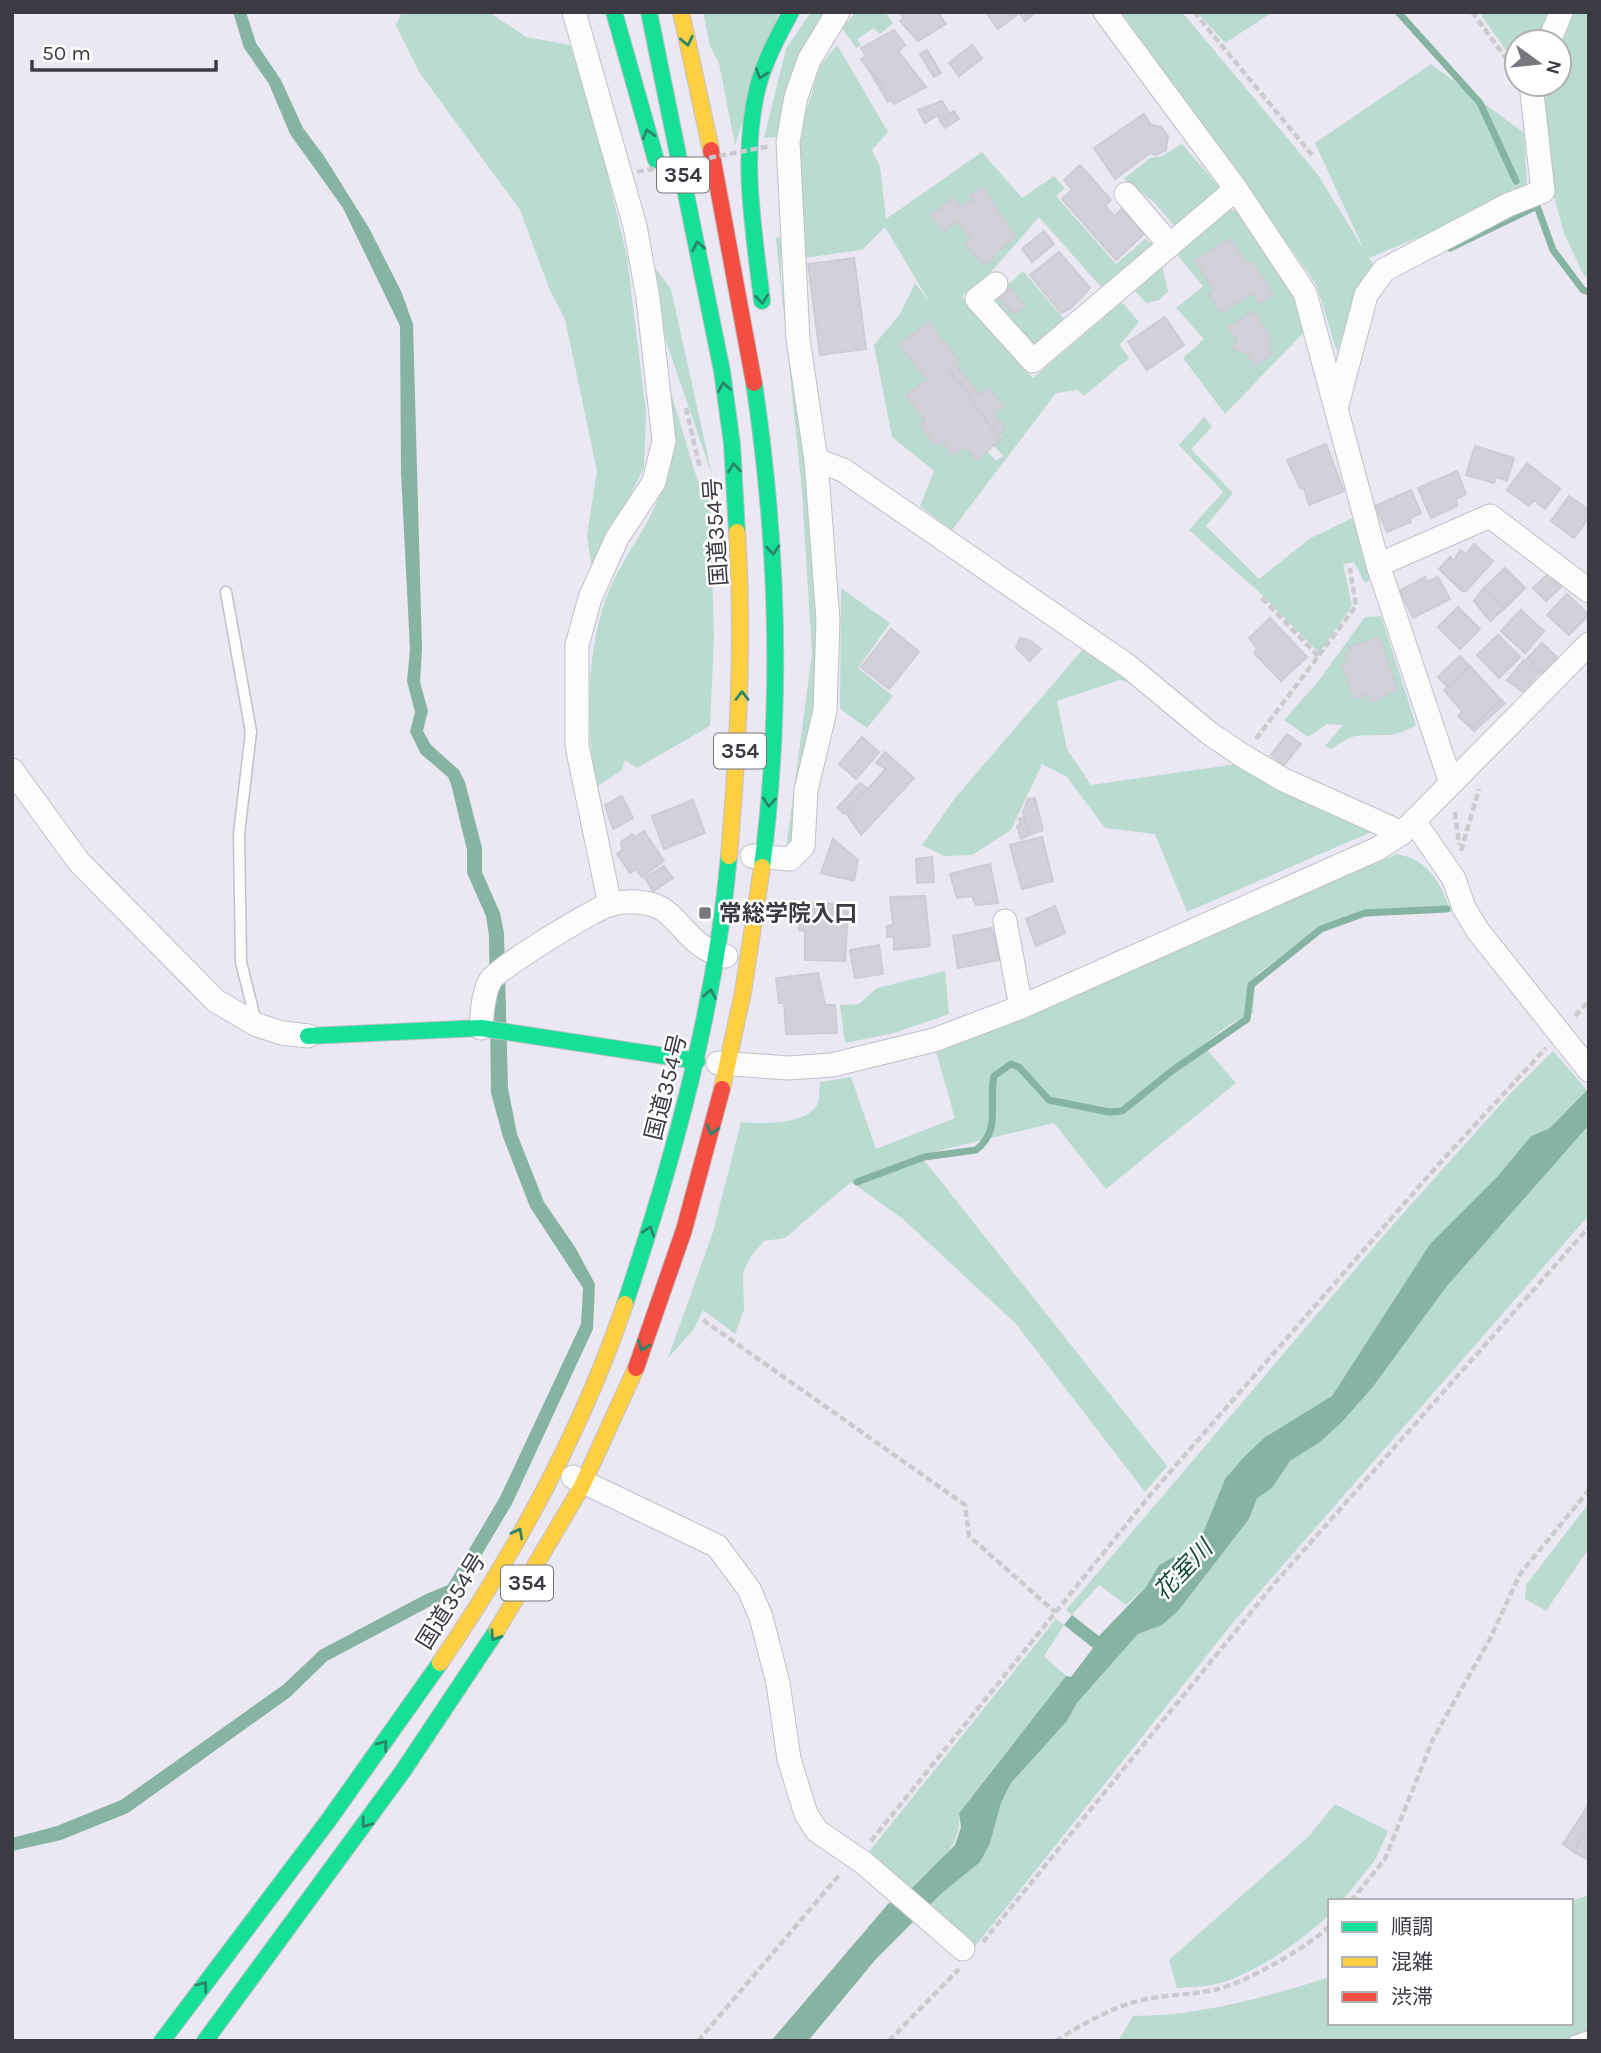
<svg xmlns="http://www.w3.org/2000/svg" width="1601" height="2053" font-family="Karla,'Noto Sans JP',sans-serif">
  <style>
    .green { fill: #b9dbd0; fill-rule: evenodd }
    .water { fill: #86b3a2 }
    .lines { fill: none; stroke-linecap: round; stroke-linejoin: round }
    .stream { stroke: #86b3a2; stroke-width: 7 }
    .building { fill: #d2d0d8; stroke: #cdcbd4; stroke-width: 2 }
    .lane-casing { stroke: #c1bfc8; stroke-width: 13 }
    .street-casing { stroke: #c1bfc8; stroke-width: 25 }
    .fast-casing { stroke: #c1bfc8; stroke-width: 18 }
    .slow-casing { stroke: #c1bfc8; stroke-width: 18 }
    .jam-casing { stroke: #c1bfc8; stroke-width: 18 }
    .path { stroke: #cccace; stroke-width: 4.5; stroke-dasharray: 7 3.5; stroke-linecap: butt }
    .lane { stroke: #fcfcfd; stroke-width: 10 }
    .street { stroke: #fcfcfd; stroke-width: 23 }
    .fast { stroke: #16e098; stroke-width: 16 }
    .slow { stroke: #ffcf43; stroke-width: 16 }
    .jam { stroke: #f24e42; stroke-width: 16 }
    .path-bridge { stroke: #cccace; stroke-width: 4.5; stroke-dasharray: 7 3.5; stroke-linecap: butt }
    .oneway { stroke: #2b8569 }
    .poi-dot { fill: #797780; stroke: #fff; stroke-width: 2.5 }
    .labels { text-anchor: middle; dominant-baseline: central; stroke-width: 5; stroke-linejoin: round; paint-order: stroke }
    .shield { fill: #fff; stroke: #76757b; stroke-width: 2 }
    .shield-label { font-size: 21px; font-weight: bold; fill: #3c3a42 }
    .street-label { font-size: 23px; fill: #3c3a42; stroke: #fff }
    .poi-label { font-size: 23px; font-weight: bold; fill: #3c3a42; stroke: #fff; text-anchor: start }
    .water-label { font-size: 24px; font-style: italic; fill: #144b37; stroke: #fff }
  </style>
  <rect width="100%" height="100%" fill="#ebe8f3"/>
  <!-- green -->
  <g class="green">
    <path d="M402,12H489L526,37L570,45L601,147L627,257L646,412L644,468L592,569L587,535L597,471L565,319L549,288L520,210L419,72L396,25Z"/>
    <path d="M703,12H779L735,145L719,63L710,46Z"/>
    <path d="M811,12H826L799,53L778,137L764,138L786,49Z"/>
    <path d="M856,12H885L893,23L880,34L874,28L857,39L861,45L856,48L842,28Z"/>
    <path d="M1121,12H1182L1318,175L1364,250L1315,143L1431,64L1524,133L1527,186L1513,189L1441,228L1369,258L1374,266L1354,299L1337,352L1316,284Z"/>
    <path d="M1197,12H1273L1225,43Z"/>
    <path d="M1479,12H1556L1543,42H1517V66Z"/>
    <path d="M1571,12H1589V278L1584,276L1564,233L1546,169L1541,84H1559V42Z"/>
    <path d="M837,45L888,132L872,150L880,167L886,219L982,152L1022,198L1054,176L1065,188L1056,196L1116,264L1145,239L1153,244L1102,288L1039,217L992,271L962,296L1033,378L1122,302L1139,322L1120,345L1129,358L1084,396L1078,390L1056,393L952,530L920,506L934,471L892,437L874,345L900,314L915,283L930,303L885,227L862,250L803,258L795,179L805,115L820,66ZM983,187L997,207L1001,252L984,265L965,244L971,239L957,221L944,231L931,215L953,198L962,208L973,199L970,196ZM929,322L959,361L955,364L980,394L988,388L1003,406L994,413L1005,429L994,446L1003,456L996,461L987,451L977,459L964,447L952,453L941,441L934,444L920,425L925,420L907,395L927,380L899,344Z"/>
    <path d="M1182,144L1220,188L1174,226L1154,202L1124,179L1150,158L1162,156Z"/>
    <path d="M1232,210L1242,213L1285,277L1309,327L1225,414L1183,358L1204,339L1176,308L1203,286L1177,255L1223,211ZM1231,239L1247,265L1272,295L1260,303L1253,293L1221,312L1209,294L1214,290L1195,260ZM1254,311L1271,339L1268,349L1272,354L1255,365L1246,353L1233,349L1236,339L1228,327Z"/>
    <path d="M781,237V278L815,546L818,681L793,843L786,849L812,654L802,492L776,238Z"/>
    <path d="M653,265L671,289L712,475L666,341Z"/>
    <path d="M1162,266L1168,291L1159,300L1146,303L1135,291Z"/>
    <path d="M1023,271L1065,320L1035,347L989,301Z"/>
    <path d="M665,373L697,479L710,495L714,638L710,726L637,768L625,760L622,770L595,788C587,726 585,658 606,598C618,565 642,536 656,504C676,461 670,418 665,373Z"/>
    <path d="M1204,417L1212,427L1191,449L1233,493L1206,526L1259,579L1309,539L1352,518L1372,578L1365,583L1354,562L1343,564L1352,606L1319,653L1259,592L1189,530L1223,492L1179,445Z"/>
    <path d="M841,588L890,623L858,668L893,696L867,728L840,709Z"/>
    <path d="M1381,616L1416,725C1392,740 1381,733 1356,736C1348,737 1338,745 1331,749L1325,746L1343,725L1327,724L1308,737L1284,720L1317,683L1365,617ZM1350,647L1381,695L1382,698L1372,701L1369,694L1354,699L1342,665L1348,663L1345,653L1351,651Z"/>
    <path d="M1084,648L1139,685L1120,680L1057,701L1067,749L1091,785L1237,764L1371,832L1187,912L1155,834L1105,828L1067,777L1042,764L1011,830L972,855L944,856L922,845L955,798Z"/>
    <path d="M1397,854C1429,860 1441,883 1451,912L1378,910L1320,926L1256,975L1253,1013L1230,1024L1203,1045L1236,1083L1106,1189L1054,1123L920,1155L1167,1466L1145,1492L1016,1324L903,1219L851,1182L785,1238L764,1241L751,1256L743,1273L744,1310L735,1334L703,1310L694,1329L668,1358L713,1232L741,1122C760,1124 806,1125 817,1105C820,1099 819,1089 820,1082L851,1077L876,1149L955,1118L936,1052Z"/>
    <path d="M945,971L949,1014L894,1033L845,1043L840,1005L859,1004L877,988Z"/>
    <path d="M1553,1051L1587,1090L1550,1128L1531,1136L1498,1176L1430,1244L1332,1396L1225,1479L1199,1543L1159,1565L1146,1587L1126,1605L1099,1585L1072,1615L1066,1610L1391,1227L1511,1093Z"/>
    <path d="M1589,1125V1215L1235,1620L973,1949L927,1908L990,1843L1001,1803L1011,1783L1067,1721L1077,1703L1138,1634L1162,1625L1178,1611L1249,1519L1257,1497L1272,1488L1290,1461L1320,1442L1342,1422L1372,1388L1447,1286Z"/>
    <path d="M1589,1503V1548L1546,1611L1525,1599L1526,1585Z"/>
    <path d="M1056,1619L1064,1625L1044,1656L1066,1676L959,1812C963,1850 934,1863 911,1889L868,1853Z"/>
    <path d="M1335,1804L1388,1831L1375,1860L1342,1901H1330V1914C1303,1939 1256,1974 1220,1983C1207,1987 1191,1987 1177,1988L1169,1960L1308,1837Z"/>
    <path d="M1589,1895V2041H1118L1133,2016C1200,2016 1266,1997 1330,1977V2023H1571V1901Z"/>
  </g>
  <!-- water -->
  <g class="water">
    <path d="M233,12H246L256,43L281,80L303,128L324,156L369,228L401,291L413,324L422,649L420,682L428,711L423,731L431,745L459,770L465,782L482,848V872L500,913L504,933L508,1088L517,1134L544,1202L575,1247L595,1284L593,1329L512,1504L457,1596L429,1607L327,1661L290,1697L128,1813L61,1840L12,1851V1838L57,1826L121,1800L283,1685L320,1650L426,1594L448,1585L500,1497L581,1324L583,1288L530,1207L503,1137L491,1093L489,936L486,916L467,873V850L451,784L448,777L421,754L410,732L415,712L407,681L410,649L401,473L400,326L343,208L290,134L269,84L244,48Z"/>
    <path d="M1589,1088V1125L1447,1286L1372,1388L1342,1422L1320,1442L1290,1461L1272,1488L1257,1498L1249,1519L1178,1611L1162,1625L1138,1634L1077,1703L1067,1721L1011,1783L1001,1803L990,1843L980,1862L943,1892L876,1959L808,2041H771L888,1904L911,1889L955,1845L961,1827L959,1813L1066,1676L1071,1677L1093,1648L1064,1625L1072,1615L1099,1636L1146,1587L1159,1565L1199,1543L1225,1479L1244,1457L1264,1438L1332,1396L1430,1244L1498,1176L1531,1136L1550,1128Z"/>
  </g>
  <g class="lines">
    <!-- stream -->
    <g class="stream">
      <path d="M1398,12L1480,103L1516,181"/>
      <path d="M1450,248L1537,206L1553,250L1583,290L1589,292"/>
      <path d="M857,1182L924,1157L976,1150C1002,1130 988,1104 994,1076L1011,1064L1019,1067L1049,1100L1109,1112L1122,1111L1173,1070L1247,1019L1251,985L1321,929L1365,913L1447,909"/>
    </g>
  </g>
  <!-- building -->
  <g class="building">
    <path d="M899,12H938L946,24L918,41L900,21L904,18Z"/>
    <path d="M986,12H1036L1025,21L1019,13L998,29Z"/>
    <path d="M894,30L905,45L898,51L926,87L894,104L861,59L866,56L861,48Z"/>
    <path d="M972,45L982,58L959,76L949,63Z"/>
    <path d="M927,50L941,73L934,77L920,54Z"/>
    <path d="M869,70L873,72L891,100L888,102Z"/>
    <path d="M942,101L950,114L940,121L938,115L925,123L918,110Z"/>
    <path d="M954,111L959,119L945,128L940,121Z"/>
    <path d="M1144,114L1151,125L1161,127L1168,136L1166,150L1156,155L1150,153L1115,179L1094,148Z"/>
    <path d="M1080,165L1111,200L1105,206L1114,216L1122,209L1144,234L1116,260L1062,199L1072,190L1064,180Z"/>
    <path d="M983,187L1015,237L984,265L965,244L971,239L957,221L944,231L931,215L953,198L962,208L973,199L970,196Z"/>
    <path d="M1044,231L1054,244L1032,262L1022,249Z"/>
    <path d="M1231,239L1247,265L1253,262L1273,295L1260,303L1253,293L1221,312L1209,294L1214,290L1195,260Z"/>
    <path d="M1059,252L1090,288L1071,308L1061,313L1030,275Z"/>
    <path d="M854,258L866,349L820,355L808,264Z"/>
    <path d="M1010,288L1025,305L1014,314L999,298Z"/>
    <path d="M1254,311L1271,339L1268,349L1273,354L1255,365L1246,353L1233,349L1236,339L1227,327Z"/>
    <path d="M1165,317L1184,345L1147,370L1128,342Z"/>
    <path d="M929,322L959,361L949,369L1001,439L977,460L964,447L952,454L941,441L934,444L920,425L925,420L906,395L927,380L899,344Z"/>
    <path d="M955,364L980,394L988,388L1003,406L994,413L1005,429L998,436L949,369Z"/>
    <path d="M1326,444L1344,491L1309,505L1304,489L1300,488L1287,460Z"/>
    <path d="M1475,446L1514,458L1507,481L1496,477L1494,483L1466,475Z"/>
    <path d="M1527,463L1560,489L1545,509L1534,500L1529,506L1507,490Z"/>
    <path d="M1457,471L1466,494L1456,499L1457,506L1431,518L1418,488Z"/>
    <path d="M1411,490L1421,513L1410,518L1411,522L1387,532L1375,506Z"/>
    <path d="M1569,496L1589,510V517L1574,538L1551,521Z"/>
    <path d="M1474,544L1493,561L1466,591H1462L1439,569L1450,557L1454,561L1460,550L1466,554Z"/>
    <path d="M1505,568L1525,588L1504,609L1484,588Z"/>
    <path d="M1548,574L1561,587L1546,601L1533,588Z"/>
    <path d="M1425,577L1427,582L1438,577L1450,599L1413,618L1400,591Z"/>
    <path d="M1484,588L1504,609L1490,621L1474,601Z"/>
    <path d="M1567,594L1589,615L1569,635L1547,615Z"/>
    <path d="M1458,607L1480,629L1460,649L1438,627Z"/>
    <path d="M1521,610L1544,631L1525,653L1501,631Z"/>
    <path d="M1270,618L1307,657L1281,681L1254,653L1257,648L1249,638Z"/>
    <path d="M891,629L919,652L889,689L861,667Z"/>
    <path d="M1498,635L1520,657L1499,678L1477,655Z"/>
    <path d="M1379,637L1397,690L1371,702L1369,694L1354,699L1342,665L1348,663L1345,653L1351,651L1349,647Z"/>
    <path d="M1020,638L1029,640L1041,649L1030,661L1016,648Z"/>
    <path d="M1542,643L1557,657L1542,673L1527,659Z"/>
    <path d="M1460,656L1470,666L1448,687L1438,677Z"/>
    <path d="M1524,660L1539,673L1523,692L1507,680Z"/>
    <path d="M1470,666L1501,700L1471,728L1458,716L1462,711L1444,690Z"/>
    <path d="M1501,700L1505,703L1474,731L1471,728Z"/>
    <path d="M1287,734L1301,744L1284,765L1271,755Z"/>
    <path d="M862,737L879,752L856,779L839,764Z"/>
    <path d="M885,752L914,778L861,835L846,813L886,769L876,763Z"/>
    <path d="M860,783L868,789L844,814L837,808Z"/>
    <path d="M622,796L633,818L613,829L605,805Z"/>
    <path d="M1035,798L1043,830L1029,835L1023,812L1028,799Z"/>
    <path d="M693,800L705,833L664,849L652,816Z"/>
    <path d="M1024,817L1029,835L1021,839L1017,826L1020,825L1019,819Z"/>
    <path d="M644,831L664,861L642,877L636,869L630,873L617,854L622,850L621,842L632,834L635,837Z"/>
    <path d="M1042,837L1053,881L1022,889L1010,845Z"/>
    <path d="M833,839L858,860L854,881L821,873Z"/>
    <path d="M932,857L934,882L917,883L916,859Z"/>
    <path d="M990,864L998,903L976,905L972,896L957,898L950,874Z"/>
    <path d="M664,866L673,878L653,891L645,878Z"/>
    <path d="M925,896L930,946L894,950V937H887V926L893,925L890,897Z"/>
    <path d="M811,903L841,904L848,908L845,961L805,960V931L799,930L801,911L811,910Z"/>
    <path d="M1055,906L1065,933L1036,946L1026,919Z"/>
    <path d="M992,928L1000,960L958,968L953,936Z"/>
    <path d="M879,945L883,974L855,978L850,950Z"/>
    <path d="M818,973L825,1005H835L837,1033L786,1034L784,1003H779L776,978Z"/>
    <path d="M1589,1804V1827L1574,1852L1563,1844Z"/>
    <path d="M1589,1827V1860L1574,1852Z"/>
  </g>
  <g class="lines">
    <defs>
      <g id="lane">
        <path d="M226,592L251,732L239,834L241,962L256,1022"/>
        <path d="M1574,2041L1589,2036"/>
      </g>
      <g id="street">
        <path d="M574,12L635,226L648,298L664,441L654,482L617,538L590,598L577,645V746L610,905"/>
        <path d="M1105,12L1236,189L1305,293L1378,565L1451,783"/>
        <path d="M1549,42L1561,12"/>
        <path d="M1126,194L1170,245"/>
        <path d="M996,284L977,299L1033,361L1236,189"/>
        <path d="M1337,405L1366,295L1384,270L1508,205L1543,191L1531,84"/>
        <path d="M816,460L843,470L1128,666L1209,733L1243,756L1284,780L1402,833"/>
        <path d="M1378,565L1490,516L1589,591"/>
        <path d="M12,770L79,862L216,1001L257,1025L282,1033L308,1036"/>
        <path d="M1414,821L1454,879L1464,908L1478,931L1589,1070"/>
        <path d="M752,856L790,859L803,846L806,790L825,711L828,620L816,460L798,339L788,142L796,97L809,60L838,12"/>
        <path d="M1005,921L1021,1007"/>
        <path d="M481,1028C482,1013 483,994 490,981C497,968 596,908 611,904C625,901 641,901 654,905C681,915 688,949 726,956"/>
        <path d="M718,1063L788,1068L832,1065L934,1040L1021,1007L1377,849L1402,833L1589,644"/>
        <path d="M573,1477L717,1546L749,1589L761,1617L778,1683L789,1759L806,1814L817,1831L864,1863L963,1949"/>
      </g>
      <g id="fast">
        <path d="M614,12L656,160"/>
        <path d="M649,12L722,371L732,444L737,532"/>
        <path d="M762,301C754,230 740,157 758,86C765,60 778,36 791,12"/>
        <path d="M754,383C778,543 783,706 762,867"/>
        <path d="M308,1036L481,1028L697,1061"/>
        <path d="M625,1304C674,1158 715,1009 729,856"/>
        <path d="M162,2041L328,1821L440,1663"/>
        <path d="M205,2041L403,1771L497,1630"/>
      </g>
      <g id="slow">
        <path d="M681,12L711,150"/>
        <path d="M729,856C738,748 744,641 737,532"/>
        <path d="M722,1089L743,992L762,867"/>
        <path d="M497,1630L581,1488L636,1368"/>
        <path d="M440,1663C515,1553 582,1430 625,1304"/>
      </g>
      <g id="jam">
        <path d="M711,150L754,383"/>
        <path d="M636,1368L684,1230L722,1089"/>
      </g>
    </defs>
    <!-- lane casing -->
    <use href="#lane" class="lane-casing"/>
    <!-- street casing -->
    <use href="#street" class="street-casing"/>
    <!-- fast casing -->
    <use href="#fast" class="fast-casing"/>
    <!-- slow casing -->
    <use href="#slow" class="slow-casing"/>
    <!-- jam casing -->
    <use href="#jam" class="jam-casing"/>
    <!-- path -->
    <g class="path">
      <path d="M1194,12L1312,155"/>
      <path d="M1472,12L1514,69"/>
      <path d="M686,408L700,468"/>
      <path d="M1262,598L1320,658"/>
      <path d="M1256,739L1356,606L1350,568"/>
      <path d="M1455,812L1459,845"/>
      <path d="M1461,851L1479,789"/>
      <path d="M1575,1016L1589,1001"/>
      <path d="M703,1320L965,1505L969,1536L1055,1612"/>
      <path d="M871,1841L1151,1494L1437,1166L1546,1048"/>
      <path d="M1351,1901L1385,1859L1433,1739L1490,1639L1520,1574L1589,1490"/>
      <path d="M983,1942L1274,1584L1589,1227"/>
      <path d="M698,2041L841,1873"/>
      <path d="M889,2041L959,1969"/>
      <path d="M1056,2041C1079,2026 1102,2013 1128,2004C1156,1994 1189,1996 1218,1989C1249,1981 1306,1948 1330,1926"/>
    </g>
    <!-- lane -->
    <use href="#lane" class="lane"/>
    <!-- street -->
    <use href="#street" class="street"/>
    <!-- fast -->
    <use href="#fast" class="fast"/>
    <!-- slow -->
    <use href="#slow" class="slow"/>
    <!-- jam -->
    <use href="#jam" class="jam"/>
    <!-- path-bridge -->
    <path class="path-bridge" d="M637,172L770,146"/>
  </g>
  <!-- one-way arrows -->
  <defs><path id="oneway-chevron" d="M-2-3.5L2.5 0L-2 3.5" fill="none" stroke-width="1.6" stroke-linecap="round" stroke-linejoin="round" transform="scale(1.75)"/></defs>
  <g class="oneway">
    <use href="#oneway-chevron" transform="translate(687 41) rotate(78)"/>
    <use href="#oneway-chevron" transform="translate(761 74) rotate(110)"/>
    <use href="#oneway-chevron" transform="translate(648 134) rotate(-106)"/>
    <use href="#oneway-chevron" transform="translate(698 246) rotate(-102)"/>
    <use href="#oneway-chevron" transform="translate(762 299) rotate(84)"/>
    <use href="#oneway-chevron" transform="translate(724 387) rotate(-99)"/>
    <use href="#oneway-chevron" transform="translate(734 468) rotate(-95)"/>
    <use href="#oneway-chevron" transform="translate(773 550) rotate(85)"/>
    <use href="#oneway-chevron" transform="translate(742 696) rotate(-90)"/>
    <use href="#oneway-chevron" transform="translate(769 802) rotate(95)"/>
    <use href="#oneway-chevron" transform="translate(710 994) rotate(-80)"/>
    <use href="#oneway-chevron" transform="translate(712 1130) rotate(105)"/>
    <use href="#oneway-chevron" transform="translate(649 1231) rotate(-71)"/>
    <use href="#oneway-chevron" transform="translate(643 1346) rotate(111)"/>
    <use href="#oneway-chevron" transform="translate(518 1533) rotate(-62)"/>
    <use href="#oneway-chevron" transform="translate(495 1636) rotate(123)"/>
    <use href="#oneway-chevron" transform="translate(383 1745) rotate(-53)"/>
    <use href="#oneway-chevron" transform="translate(366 1823) rotate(126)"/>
    <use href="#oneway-chevron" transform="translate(203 1986) rotate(-53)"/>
  </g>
  <!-- markers -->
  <rect class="poi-dot" x="698" y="906" width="14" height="14" rx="3.5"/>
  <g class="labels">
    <!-- shield labels -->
    <g class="shield">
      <rect x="657" y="157.5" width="52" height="35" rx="5"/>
      <rect x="714" y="733.5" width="52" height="35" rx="5"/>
      <rect x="501" y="1565.5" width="52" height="35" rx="5"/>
    </g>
    <g class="shield-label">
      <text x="683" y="175">354</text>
      <text x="740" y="751">354</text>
      <text x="527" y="1583">354</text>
    </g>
    <!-- street labels -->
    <g class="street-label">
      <text transform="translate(716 532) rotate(-94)">国道354号</text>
      <text transform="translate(666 1087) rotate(-76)">国道354号</text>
      <text transform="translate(451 1601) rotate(-58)">国道354号</text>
    </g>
    <!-- poi labels -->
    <g class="poi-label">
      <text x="719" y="913">常総学院入口</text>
    </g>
    <!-- water labels -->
    <g class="water-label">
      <text transform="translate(1183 1570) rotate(-46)">花室川</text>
    </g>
  </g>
  <!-- border -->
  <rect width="1601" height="2053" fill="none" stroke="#3c3a42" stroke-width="28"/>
  <!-- legend -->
  <rect x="1328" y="1899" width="245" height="126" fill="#ffffff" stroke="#b1b0b3" stroke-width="2"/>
  <rect x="1342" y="1922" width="35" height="10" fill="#16e098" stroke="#b1b0b3" stroke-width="2"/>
  <text x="1391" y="1934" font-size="21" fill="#3c3a42">順調</text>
  <rect x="1342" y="1957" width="35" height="10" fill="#ffcf43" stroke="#b1b0b3" stroke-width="2"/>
  <text x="1391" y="1969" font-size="21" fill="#3c3a42">混雑</text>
  <rect x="1342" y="1992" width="35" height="10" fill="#f24e42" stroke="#b1b0b3" stroke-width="2"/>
  <text x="1391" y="2004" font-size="21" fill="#3c3a42">渋滞</text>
  <!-- north arrow -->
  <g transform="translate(1538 63) rotate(105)"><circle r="33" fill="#ffffff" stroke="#b1b0b3" stroke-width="2"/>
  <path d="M0-5L12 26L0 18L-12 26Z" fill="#797780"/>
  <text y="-10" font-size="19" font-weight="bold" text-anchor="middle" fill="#3c3a42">N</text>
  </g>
  <!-- scale -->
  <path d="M32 60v10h184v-10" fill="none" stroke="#3c3a42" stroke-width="3.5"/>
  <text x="42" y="60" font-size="21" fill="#3c3a42" stroke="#ffffff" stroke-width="5" paint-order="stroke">50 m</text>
</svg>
